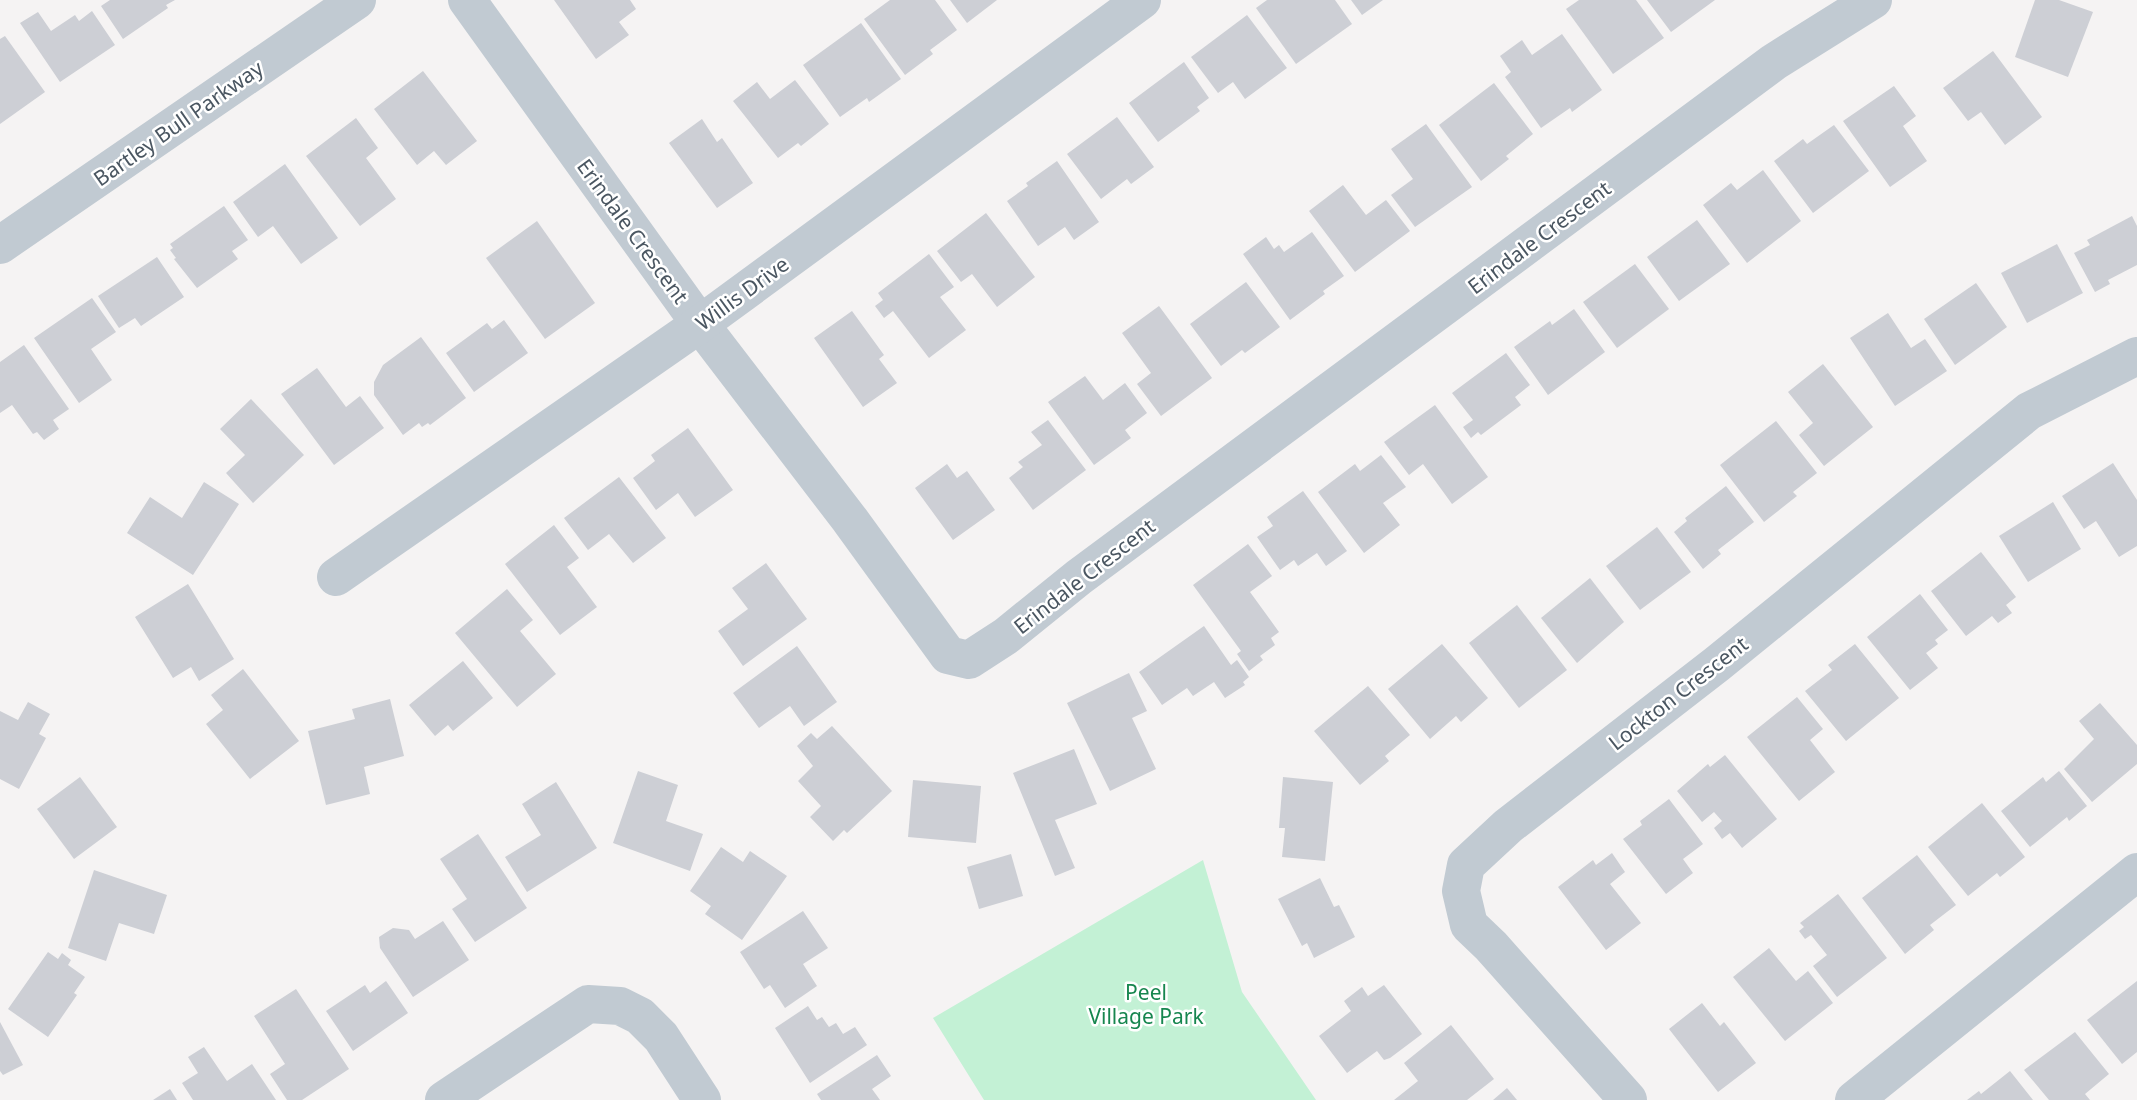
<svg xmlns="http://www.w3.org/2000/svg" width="2137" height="1100" font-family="'Noto Sans',sans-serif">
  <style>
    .green { fill: #c3f1d5 }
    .building { fill: #cdcfd5 }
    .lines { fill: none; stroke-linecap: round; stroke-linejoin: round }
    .minor { stroke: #c1cad2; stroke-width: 38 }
    .labels { text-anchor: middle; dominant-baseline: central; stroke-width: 5; stroke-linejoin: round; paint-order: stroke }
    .street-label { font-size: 21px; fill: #4a5661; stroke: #fff }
    .park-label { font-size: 21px; fill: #17864f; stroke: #fff }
  </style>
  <rect width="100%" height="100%" fill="#f5f3f3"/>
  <!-- green -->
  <path class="green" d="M1203,860L1242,992L1316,1100H984L933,1018Z"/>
  <!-- building -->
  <g class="building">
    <path d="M110,0H175L166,5L168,8L123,39L101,6Z"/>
    <path d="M554,0H630L636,9L619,22L629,35L596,59Z"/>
    <path d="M890,0H935L957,30L930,50L933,54L905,75L864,19Z"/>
    <path d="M950,0H997L967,23Z"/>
    <path d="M1267,0H1335L1352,24L1296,64L1256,8Z"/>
    <path d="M1351,0H1383L1362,15Z"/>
    <path d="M1579,0H1636L1664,38L1613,74L1566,9Z"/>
    <path d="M1647,0H1715L1671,32Z"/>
    <path d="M2035,0H2059L2093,12L2068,77L2015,57Z"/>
    <path d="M92,11L115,45L60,82L20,23L38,12L51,31L75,15L79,21Z"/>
    <path d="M1247,15L1287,68L1245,99L1233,82L1218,93L1191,57Z"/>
    <path d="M861,23L901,79L869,102L867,98L840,117L803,65Z"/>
    <path d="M1562,34L1602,90L1572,112L1570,108L1541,128L1505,77L1511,72L1500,56L1522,40L1532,55Z"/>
    <path d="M5,36L45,92L0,124V39Z"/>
    <path d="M1993,51L2042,117L2005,145L1981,112L1968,121L1943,88Z"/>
    <path d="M1184,62L1209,98L1197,107L1200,111L1158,142L1129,103Z"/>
    <path d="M423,71L477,141L446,165L434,151L417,165L374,109Z"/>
    <path d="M795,80L829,124L801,146L798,143L778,158L733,101L757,82L770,99Z"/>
    <path d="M1494,83L1533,134L1506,156L1509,159L1481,181L1439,125Z"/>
    <path d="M1894,86L1916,116L1903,126L1927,161L1890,187L1843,121Z"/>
    <path d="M1117,117L1154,167L1131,184L1127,179L1101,199L1067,154Z"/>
    <path d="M356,118L378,148L366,158L396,199L360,226L306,156Z"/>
    <path d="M702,119L717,142L722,138L753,183L717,208L669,143Z"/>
    <path d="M1426,124L1472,187L1415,227L1391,195L1413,179L1391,149Z"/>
    <path d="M1834,125L1869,171L1813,213L1774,161L1803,139L1807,144Z"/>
    <path d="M1057,161L1099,222L1074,240L1065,227L1038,246L1007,201L1028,186L1026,183Z"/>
    <path d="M285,164L338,238L301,264L273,226L258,237L233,202Z"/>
    <path d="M1763,170L1801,221L1747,263L1703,205L1731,183L1737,190Z"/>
    <path d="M1343,185L1366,215L1386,200L1410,231L1355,272L1309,211Z"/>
    <path d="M224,206L248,240L232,251L238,259L197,288L174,259L176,258L170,250L173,248L170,244Z"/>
    <path d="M986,213L1035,277L997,307L972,274L961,282L937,251Z"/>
    <path d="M2132,216L2137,226V265L2108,280L2110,284L2095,292L2074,253L2090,245L2087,240Z"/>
    <path d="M1697,220L1730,264L1679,301L1647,257Z"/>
    <path d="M537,221L595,303L545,339L486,258Z"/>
    <path d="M1312,232L1344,276L1323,291L1325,294L1290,320L1243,254L1266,237L1274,249L1279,245L1284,252Z"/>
    <path d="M2057,244L2083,293L2027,323L2001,273Z"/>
    <path d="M929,254L954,287L940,297L966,330L929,358L893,311L884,318L875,306L883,300L878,293Z"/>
    <path d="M157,257L184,297L141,326L135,318L119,328L98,296Z"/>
    <path d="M1635,264L1669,309L1617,348L1583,302Z"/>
    <path d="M1246,282L1280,327L1245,353L1242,350L1221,366L1190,324Z"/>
    <path d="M1976,283L2007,327L1955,365L1924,319Z"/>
    <path d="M92,298L116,332L91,349L112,380L79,403L34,338Z"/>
    <path d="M1159,306L1212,378L1161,416L1137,384L1151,373L1122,333Z"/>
    <path d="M1574,309L1605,352L1548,395L1514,347L1550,321L1552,325Z"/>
    <path d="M852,311L884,355L879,359L897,383L863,407L814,338Z"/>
    <path d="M1888,313L1911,348L1925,339L1947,371L1895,406L1850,338Z"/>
    <path d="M504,320L528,353L474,392L446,353L487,323L492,329Z"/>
    <path d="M421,337L466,398L430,425L428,423L422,427L419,423L403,435L374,395V382L383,365Z"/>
    <path d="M24,345L69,409L53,420L59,429L44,440L37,432L33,434L12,405L0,413V362Z"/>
    <path d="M1506,353L1530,385L1515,397L1521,405L1481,435L1478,432L1471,438L1463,427L1473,420L1452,393Z"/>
    <path d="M1823,364L1873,427L1824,466L1799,435L1813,423L1788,392Z"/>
    <path d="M317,368L346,407L360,396L384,428L334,465L281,394Z"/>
    <path d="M1085,376L1103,400L1125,383L1147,413L1125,430L1131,438L1094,465L1048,402Z"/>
    <path d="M251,399L304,455L253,503L226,473L245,455L220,429Z"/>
    <path d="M1435,405L1488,477L1452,504L1423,464L1409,475L1384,442Z"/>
    <path d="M1048,420L1086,470L1033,510L1009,478L1023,467L1018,462L1042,445L1031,432Z"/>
    <path d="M1776,421L1817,473L1793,492L1797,496L1764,522L1720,465Z"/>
    <path d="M688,428L733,490L695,517L678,493L656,510L633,478L655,461L651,455Z"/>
    <path d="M1381,455L1406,487L1383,503L1400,525L1364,553L1318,492L1355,464L1360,471Z"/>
    <path d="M2113,463L2137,500V546L2119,557L2096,521L2084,529L2062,496Z"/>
    <path d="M947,464L957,478L967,471L995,510L953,540L915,488Z"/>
    <path d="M619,477L666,538L633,563L609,534L588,550L564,518Z"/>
    <path d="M204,482L239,504L193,575L127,533L150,497L182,518Z"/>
    <path d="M1726,486L1754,522L1718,550L1721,554L1703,569L1674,532L1687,521L1685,518Z"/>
    <path d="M1303,491L1347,551L1326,566L1317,553L1298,566L1294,560L1280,570L1257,537L1273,526L1267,517Z"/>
    <path d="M2053,502L2081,549L2028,582L1999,536Z"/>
    <path d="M554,525L579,558L567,567L597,607L560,635L505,564Z"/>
    <path d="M1657,527L1691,572L1640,610L1606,566Z"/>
    <path d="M1248,544L1272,576L1250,592L1279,632L1271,638L1275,645L1260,656L1263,660L1249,671L1237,654L1241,651L1193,585Z"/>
    <path d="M1981,552L2016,597L2006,605L2012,613L1998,623L1992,616L1966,636L1931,591Z"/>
    <path d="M766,563L807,619L743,666L718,631L748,609L732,588Z"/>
    <path d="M1590,578L1624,622L1577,663L1541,618Z"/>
    <path d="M188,584L234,659L199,681L191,667L173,678L135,617Z"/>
    <path d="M507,589L533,620L520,631L556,674L517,707L455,633Z"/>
    <path d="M1920,594L1948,630L1935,640L1938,644L1926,653L1938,668L1910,690L1867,637Z"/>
    <path d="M1517,605L1567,670L1519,708L1469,643Z"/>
    <path d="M1204,626L1231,665L1237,660L1249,677L1243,682L1245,685L1225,698L1214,682L1193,696L1187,688L1162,705L1139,672Z"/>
    <path d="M1442,644L1488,698L1461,722L1456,716L1430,739L1388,689Z"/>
    <path d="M1855,644L1899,698L1846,741L1805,691L1832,670L1828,665Z"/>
    <path d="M797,646L837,702L804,726L790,706L759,728L733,693Z"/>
    <path d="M463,661L493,698L453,731L448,725L435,736L409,705Z"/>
    <path d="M243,669L299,741L250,779L206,724L223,710L211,695Z"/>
    <path d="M1129,673L1147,711L1132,718L1156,769L1110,791L1067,703Z"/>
    <path d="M1368,686L1410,735L1385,756L1389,761L1360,785L1314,731Z"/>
    <path d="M1797,697L1823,729L1810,740L1835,772L1799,801L1747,737Z"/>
    <path d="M390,699L404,756L364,767L370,794L326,805L308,731L355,719L352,709Z"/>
    <path d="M28,702L50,714L39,734L46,738L19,789L0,779V711L18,720Z"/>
    <path d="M2100,703L2137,745V764L2092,802L2064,769L2094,739L2079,721Z"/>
    <path d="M832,726L892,791L847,833L844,830L833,841L810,817L821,806L798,781L813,766L797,746L811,733L817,739Z"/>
    <path d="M1074,749L1097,804L1055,820L1075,868L1055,876L1013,773Z"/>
    <path d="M1725,755L1777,819L1742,848L1730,833L1722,839L1714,828L1722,821L1714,812L1702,822L1677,791L1708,764L1710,767Z"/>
    <path d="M638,771L678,785L666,821L703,834L690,871L613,843Z"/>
    <path d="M2059,771L2087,806L2069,821L2067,817L2030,847L2001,811L2043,777L2046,782Z"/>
    <path d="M80,777L117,827L74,859L37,809Z"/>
    <path d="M1283,777L1333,782L1325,861L1282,857L1285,828H1279Z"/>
    <path d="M913,780L981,786L976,843L908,837Z"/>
    <path d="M556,782L597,848L527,892L505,857L541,835L522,804Z"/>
    <path d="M1669,799L1703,844L1683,859L1693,873L1666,894L1623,839L1642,825L1640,821Z"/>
    <path d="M1982,803L2025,857L2000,877L1997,873L1968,896L1928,847Z"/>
    <path d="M478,834L527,908L475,942L452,909L467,899L440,859Z"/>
    <path d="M721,847L743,862L750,851L787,876L742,940L705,914L711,906L690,891Z"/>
    <path d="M1612,853L1625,872L1610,884L1641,923L1606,950L1558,887L1593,860L1596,865Z"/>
    <path d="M1011,854L1023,896L979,909L967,867Z"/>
    <path d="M1917,855L1956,905L1930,925L1934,930L1905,954L1862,898Z"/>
    <path d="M94,870L167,895L154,934L119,923L106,961L68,948Z"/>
    <path d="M1320,878L1334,907L1339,905L1355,937L1314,958L1307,943L1302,946L1278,899Z"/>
    <path d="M1838,894L1887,958L1837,997L1813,966L1827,955L1811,935L1805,939L1799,931L1804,927L1800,923Z"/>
    <path d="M803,911L828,948L803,964L817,986L785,1008L770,985L764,989L740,952Z"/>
    <path d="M443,921L469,960L413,997L380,948L379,937L393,928L409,930L415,939Z"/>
    <path d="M1769,948L1796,981L1808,971L1833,1003L1785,1041L1733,977Z"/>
    <path d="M48,952L58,959L62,953L71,960L68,965L85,977L74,993L77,995L48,1037L8,1009Z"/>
    <path d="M386,981L408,1013L353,1051L326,1011L365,985L370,993Z"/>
    <path d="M2137,981V1052L2122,1064L2087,1020Z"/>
    <path d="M1384,985L1422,1034L1390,1058L1384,1060L1377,1051L1347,1073L1319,1036L1351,1011L1344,1001L1362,987L1368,996Z"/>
    <path d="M296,989L349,1069L302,1100H287L270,1074L285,1064L254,1016Z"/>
    <path d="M1702,1003L1720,1026L1724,1022L1756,1063L1718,1092L1669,1029Z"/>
    <path d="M808,1006L817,1020L822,1017L829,1027L836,1023L843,1034L855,1027L867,1045L810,1083L775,1028Z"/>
    <path d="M0,1022L23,1065L3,1075L0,1071Z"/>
    <path d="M1451,1025L1494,1079L1467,1100H1394L1418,1081L1404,1063Z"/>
    <path d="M2075,1032L2109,1074L2085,1094L2090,1100H2049L2024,1070Z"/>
    <path d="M204,1047L227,1081L252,1064L276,1100H193L182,1083L198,1073L188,1057Z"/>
    <path d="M877,1055L891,1076L872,1089L880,1100H821L817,1094Z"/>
    <path d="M2010,1071L2033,1100H1967L1979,1091L1981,1094Z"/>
    <path d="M1507,1088L1517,1100H1493Z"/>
    <path d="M170,1089L177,1100H153Z"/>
  </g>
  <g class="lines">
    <!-- minor -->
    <g class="minor">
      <path d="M467,0L700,324L850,520L948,655L969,660L1006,636L1079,577L1774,62L1873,0"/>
      <path d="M0,245L357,0"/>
      <path d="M336,577L700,324L1142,0"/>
      <path d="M444,1100L588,1004L620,1006L640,1016L661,1037L702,1100"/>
      <path d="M1628,1100L1491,946L1469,925L1461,891L1466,865L1508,826L1717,664L2029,411L2137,356"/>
      <path d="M1854,1100L2137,872"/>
    </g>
  </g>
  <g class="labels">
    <!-- street labels -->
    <g class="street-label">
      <text transform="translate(178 123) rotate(-35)">Bartley Bull Parkway</text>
      <text transform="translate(633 231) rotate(54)">Erindale Crescent</text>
      <text transform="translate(1539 237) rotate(-37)">Erindale Crescent</text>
      <text transform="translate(742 293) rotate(-36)">Willis Drive</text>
      <text transform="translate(1084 576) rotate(-38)">Erindale Crescent</text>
      <text transform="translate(1678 693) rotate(-38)">Lockton Crescent</text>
    </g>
    <!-- park labels -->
    <g class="park-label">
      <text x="1146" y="992">Peel<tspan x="1146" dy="24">Village Park</tspan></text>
    </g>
  </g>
</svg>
